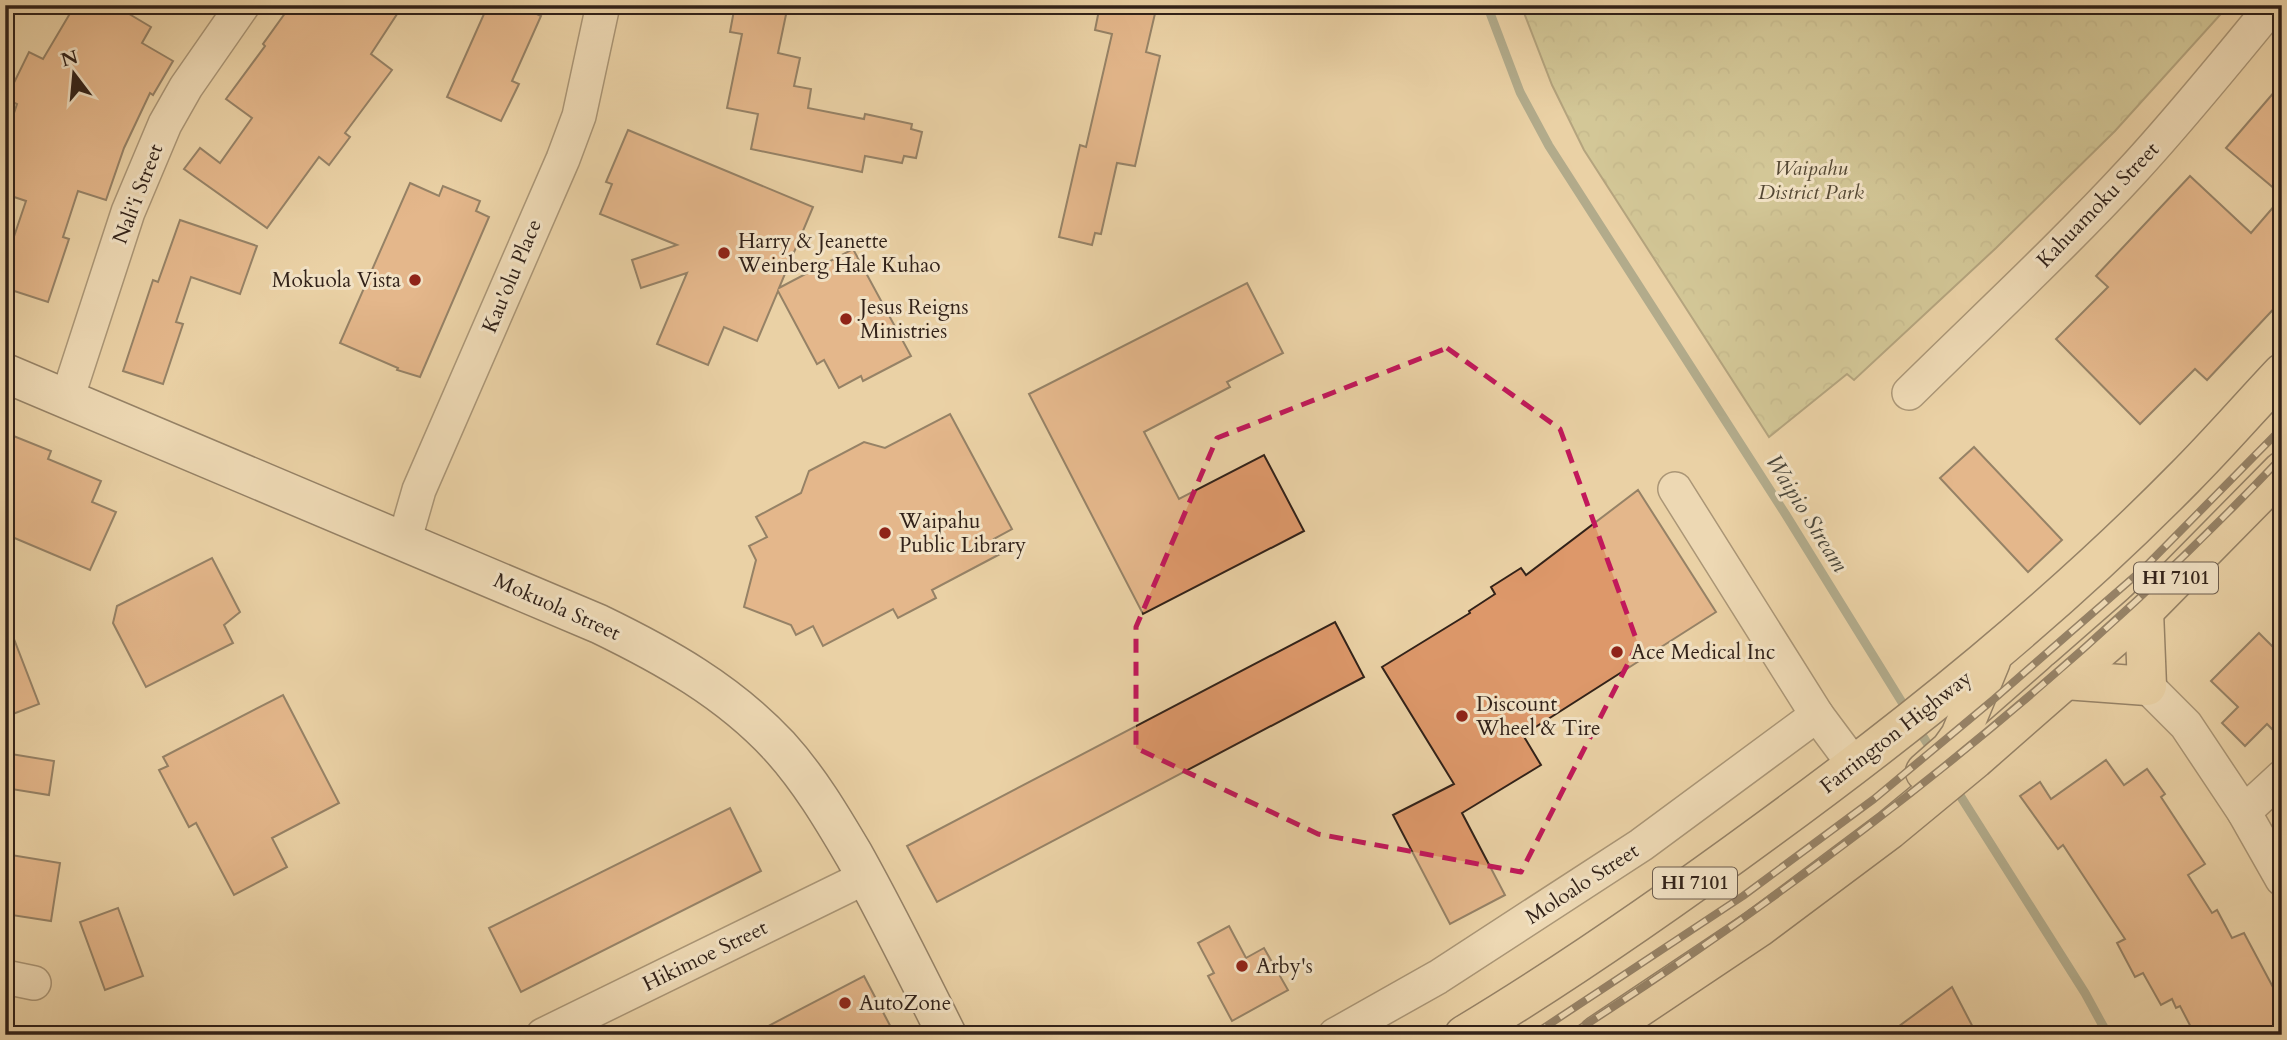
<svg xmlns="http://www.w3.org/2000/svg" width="2287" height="1040" font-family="Cardo,serif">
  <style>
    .park { fill: url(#park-crowns); stroke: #756e4f; stroke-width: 2 }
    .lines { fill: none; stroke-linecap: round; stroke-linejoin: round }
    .stream { stroke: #6f7c6c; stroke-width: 9 }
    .building { fill: #dd986a; stroke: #322219; stroke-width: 2 }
    .street-casing { stroke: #604e3c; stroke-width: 36 }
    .secondary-casing { stroke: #322219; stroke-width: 41 }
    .primary-casing { stroke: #322219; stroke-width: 41 }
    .street { stroke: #f1e1c4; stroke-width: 33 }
    .secondary { stroke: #f1e1c4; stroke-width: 38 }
    .primary { stroke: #ead1a5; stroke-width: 38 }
    .rail-casing { stroke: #322219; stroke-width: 8 }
    .rail { stroke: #f1e1c4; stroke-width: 5; stroke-dasharray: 16; stroke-linecap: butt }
    .marked { fill: none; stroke: #c2185b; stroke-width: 5; stroke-dasharray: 14 9; stroke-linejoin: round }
    .poi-dot { fill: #8f2418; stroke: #f1e1c4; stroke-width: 2.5 }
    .labels { text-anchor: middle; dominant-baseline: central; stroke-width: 6; stroke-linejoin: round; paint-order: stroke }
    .shield { fill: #f1e1c4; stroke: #6b5b4c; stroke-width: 2 }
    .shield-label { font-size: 19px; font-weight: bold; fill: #322219 }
    .park-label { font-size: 21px; font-style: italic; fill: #544834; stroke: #f1e1c4 }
    .street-label { font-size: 21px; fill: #322219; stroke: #f1e1c4 }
    .poi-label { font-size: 21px; fill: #322219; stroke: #f1e1c4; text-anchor: start }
    .water-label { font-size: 23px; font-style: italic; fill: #4c483c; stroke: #f1e1c4 }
  </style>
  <defs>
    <pattern id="park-crowns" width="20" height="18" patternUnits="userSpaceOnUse" patternTransform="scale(1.75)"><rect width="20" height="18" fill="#b8bb85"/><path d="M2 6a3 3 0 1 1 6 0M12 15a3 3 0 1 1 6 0" fill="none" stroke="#9fa072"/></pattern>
  </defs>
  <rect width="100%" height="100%" fill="#ead1a5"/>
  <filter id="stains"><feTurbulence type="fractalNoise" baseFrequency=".00286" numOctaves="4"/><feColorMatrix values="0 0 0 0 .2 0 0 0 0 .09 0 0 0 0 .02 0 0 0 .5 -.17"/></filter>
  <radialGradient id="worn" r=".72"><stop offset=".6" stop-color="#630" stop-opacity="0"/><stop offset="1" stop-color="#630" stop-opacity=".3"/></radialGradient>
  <!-- park -->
  <path class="park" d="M1521,5H2229L2115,131L1996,248L1854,380L1847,374L1769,437L1584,150L1552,85Z"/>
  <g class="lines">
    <!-- stream -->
    <g class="stream">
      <path d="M1487,5L1520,92L1549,146L1786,515L1908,712"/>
      <path d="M1917,727L1934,754"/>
      <path d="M1954,786L2085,993L2108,1035"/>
    </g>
  </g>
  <!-- building -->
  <g class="building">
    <path d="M75,5H114L151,27L142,43L173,61L153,95L150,93L124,148L106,200L78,191L63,237L69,239L48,302L5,288V263L26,201L5,194V140L17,104L6,99L29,52L43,59Z"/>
    <path d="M291,5H403L371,54L392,70L345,133L350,137L329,165L319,157L267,228L184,169L200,148L220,163L252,118L226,99L265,46L263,44Z"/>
    <path d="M488,5H518L541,16L512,81L519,84L501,121L447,97Z"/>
    <path d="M735,5H788L778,53L800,58L794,86L811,89L808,108L864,119L865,114L912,124L911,129L922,132L916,158L904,156L902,163L865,156L862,172L751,149L758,114L727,108L742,34L730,32Z"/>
    <path d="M1100,5H1157L1146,52L1160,56L1135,166L1117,163L1101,234L1095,233L1092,245L1059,237L1080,145L1086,147L1112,34L1095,30Z"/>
    <path d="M2282,83V195L2226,148Z"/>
    <path d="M628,130L813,207L779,288L853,249L911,356L863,381L861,376L839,388L824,360L817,364L778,291L757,341L724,327L708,365L657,344L687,273L641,288L632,260L677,245L600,214L612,184L606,182Z"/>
    <path d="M2190,176L2251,233L2282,197V300L2207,380L2195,369L2140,424L2056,339L2108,287L2096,276Z"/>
    <path d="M410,183L439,196L443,186L480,201L476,211L489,217L420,377L397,370L398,368L340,343Z"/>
    <path d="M180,220L257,246L240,294L191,277L176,322L183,324L163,384L123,371L153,280L158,282Z"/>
    <path d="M1247,283L1283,353L1227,382L1230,387L1144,432L1179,499L1264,455L1304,531L1143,614L1029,394Z"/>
    <path d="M950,414L1012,529L994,539L1002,553L932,590L936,598L898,618L893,609L823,646L813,626L796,635L791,625L744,607L756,560L749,546L767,537L756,517L801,493L809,471L864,442L885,448Z"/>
    <path d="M11,435L51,451L48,459L101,481L92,502L116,512L90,570L5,534V449Z"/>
    <path d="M1974,447L2062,540L2028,572L1940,478Z"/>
    <path d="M1638,490L1716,612L1523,735L1541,765L1462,813L1505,895L1450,924L1393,815L1454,784L1382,667L1470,613L1469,611L1495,594L1491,587L1521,568L1526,575Z"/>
    <path d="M212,558L240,612L224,625L233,643L146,687L113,623L117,606Z"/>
    <path d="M5,621H7L39,704L5,717Z"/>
    <path d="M1335,622L1364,677L937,902L907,846Z"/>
    <path d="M2259,633L2282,656V739L2267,724L2245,746L2222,723L2238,707L2211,681Z"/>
    <path d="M283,695L339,803L272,838L287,867L234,895L196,823L189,827L159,770L168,766L163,757Z"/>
    <path d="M5,753L54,761L49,795L5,788Z"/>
    <path d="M2106,760L2124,785L2147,769L2165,794L2161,797L2205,864L2188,875L2212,913L2217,910L2232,938L2244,933L2282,1004V1035H2195L2180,1006L2176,1008L2172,999L2161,1005L2143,973L2135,977L2117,943L2125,939L2063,845L2058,849L2020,796L2040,782L2051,799Z"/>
    <path d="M730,808L761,871L521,992L489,928Z"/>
    <path d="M5,854L60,863L51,921L5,914Z"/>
    <path d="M118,908L143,976L105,990L80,922Z"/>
    <path d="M1229,926L1246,958L1264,948L1288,990L1232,1021L1208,976L1214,973L1198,943Z"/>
    <path d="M864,976L895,1035H751Z"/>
    <path d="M1952,987L1977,1035H1887Z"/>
  </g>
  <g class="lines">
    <defs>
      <g id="street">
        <path d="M1909,393C1984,319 2061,248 2132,171C2181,118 2227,61 2273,5"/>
        <path d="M67,399L128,212L165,124L186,87L243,5"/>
        <path d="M1675,489L1817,715L1855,766"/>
        <path d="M404,542L419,490L563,159L579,116L603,5"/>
        <path d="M2147,686L2186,725L2244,812L2282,879"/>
        <path d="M2244,812L2282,777"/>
        <path d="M5,977L34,983"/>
        <path d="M543,1035L866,877"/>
        <path d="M1335,1035L1438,977L1641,845L1817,715"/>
      </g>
      <path id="secondary" d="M5,373L599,624C665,656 728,691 779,746C809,779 831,816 854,855C887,914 917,975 947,1035"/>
      <g id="primary">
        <path d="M2065,680L2147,686L2144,611"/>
        <path d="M1925,772L1950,750L1960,736L1991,661"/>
        <path d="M1464,1035C1569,972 1669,902 1767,830C1915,722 2056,608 2184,478C2218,444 2249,408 2282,373"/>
        <path d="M1598,1035L1758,928L1889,830L1975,759L2144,611L2282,471"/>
      </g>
    </defs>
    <!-- street casing -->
    <use href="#street" class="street-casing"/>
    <!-- secondary casing -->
    <use href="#secondary" class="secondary-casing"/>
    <!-- primary casing -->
    <use href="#primary" class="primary-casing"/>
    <!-- street -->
    <use href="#street" class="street"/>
    <!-- secondary -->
    <use href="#secondary" class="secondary"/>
    <!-- primary -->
    <use href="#primary" class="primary"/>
    <defs>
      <g id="rail">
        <path d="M1533,1035L1743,896L1874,799L1994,699L2142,570L2282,428"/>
        <path d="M1570,1035C1828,869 2071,679 2282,457"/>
      </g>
    </defs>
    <!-- rail casing -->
    <use href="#rail" class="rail-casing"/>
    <!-- rail -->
    <use href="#rail" class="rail"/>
  </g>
  <!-- marked area -->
  <path d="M0 0H2287V1040H0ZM1447,348L1560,429L1638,644L1521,872L1318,834L1136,748V627L1217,438Z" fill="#ead1a5" fill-opacity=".55" fill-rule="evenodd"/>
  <path class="marked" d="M1447,348L1560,429L1638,644L1521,872L1318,834L1136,748V627L1217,438Z"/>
  <!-- markers -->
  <g class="poi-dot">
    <circle cx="724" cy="253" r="7"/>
    <circle cx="415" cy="280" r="7"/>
    <circle cx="846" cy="319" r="7"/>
    <circle cx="885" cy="533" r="7"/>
    <circle cx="1617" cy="652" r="7"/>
    <circle cx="1462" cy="716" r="7"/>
    <circle cx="1242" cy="966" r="7"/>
    <circle cx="845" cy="1003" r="7"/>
  </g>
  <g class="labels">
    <!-- shield labels -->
    <g class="shield">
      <rect x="2134" y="562.5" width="84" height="31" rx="5"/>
      <rect x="1653" y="867.5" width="84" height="31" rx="5"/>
    </g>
    <g class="shield-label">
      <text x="2176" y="578">HI 7101</text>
      <text x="1695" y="883">HI 7101</text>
    </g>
    <!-- park labels -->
    <g class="park-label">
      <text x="1811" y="168">Waipahu<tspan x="1811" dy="24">District Park</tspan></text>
    </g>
    <!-- street labels -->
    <g class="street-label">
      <text transform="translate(138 194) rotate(-69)">Nali'i Street</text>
      <text transform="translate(2098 205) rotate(-46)">Kahuamoku Street</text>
      <text transform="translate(512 276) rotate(-67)">Kau'olu Place</text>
      <text transform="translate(557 607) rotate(24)">Mokuola Street</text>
      <text transform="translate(1896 732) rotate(-38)">Farrington Highway</text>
      <text transform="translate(1582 884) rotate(-33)">Moloalo Street</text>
      <text transform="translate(705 956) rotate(-26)">Hikimoe Street</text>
    </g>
    <!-- poi labels -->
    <g class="poi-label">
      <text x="738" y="241">Harry &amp; Jeanette<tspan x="738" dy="24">Weinberg Hale Kuhao</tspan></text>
      <text x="401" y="280" text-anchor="end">Mokuola Vista</text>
      <text x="860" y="307">Jesus Reigns<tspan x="860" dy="24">Ministries</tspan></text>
      <text x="899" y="521">Waipahu<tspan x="899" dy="24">Public Library</tspan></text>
      <text x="1631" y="652">Ace Medical Inc</text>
      <text x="1476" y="704">Discount<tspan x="1476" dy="24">Wheel &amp; Tire</tspan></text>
      <text x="1256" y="966">Arby's</text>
      <text x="859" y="1003">AutoZone</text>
    </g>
    <!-- water labels -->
    <g class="water-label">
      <text transform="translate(1807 513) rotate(58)">Waipio Stream</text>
    </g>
  </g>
  <!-- margin -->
  <rect width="2287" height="1040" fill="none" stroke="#ead1a5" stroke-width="28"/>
  <rect x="7" y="7" width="2273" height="1026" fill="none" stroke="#322219" stroke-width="3.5"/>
  <rect x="14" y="14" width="2259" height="1012" fill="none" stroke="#322219" stroke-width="2"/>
  <!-- north arrow -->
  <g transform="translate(74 74) rotate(344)" stroke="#f1e1c4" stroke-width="5" paint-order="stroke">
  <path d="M0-5L12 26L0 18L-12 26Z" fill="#322219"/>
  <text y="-10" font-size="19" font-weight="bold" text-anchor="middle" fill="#322219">N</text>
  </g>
  <rect width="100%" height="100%" filter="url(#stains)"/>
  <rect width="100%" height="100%" fill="url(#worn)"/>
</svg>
